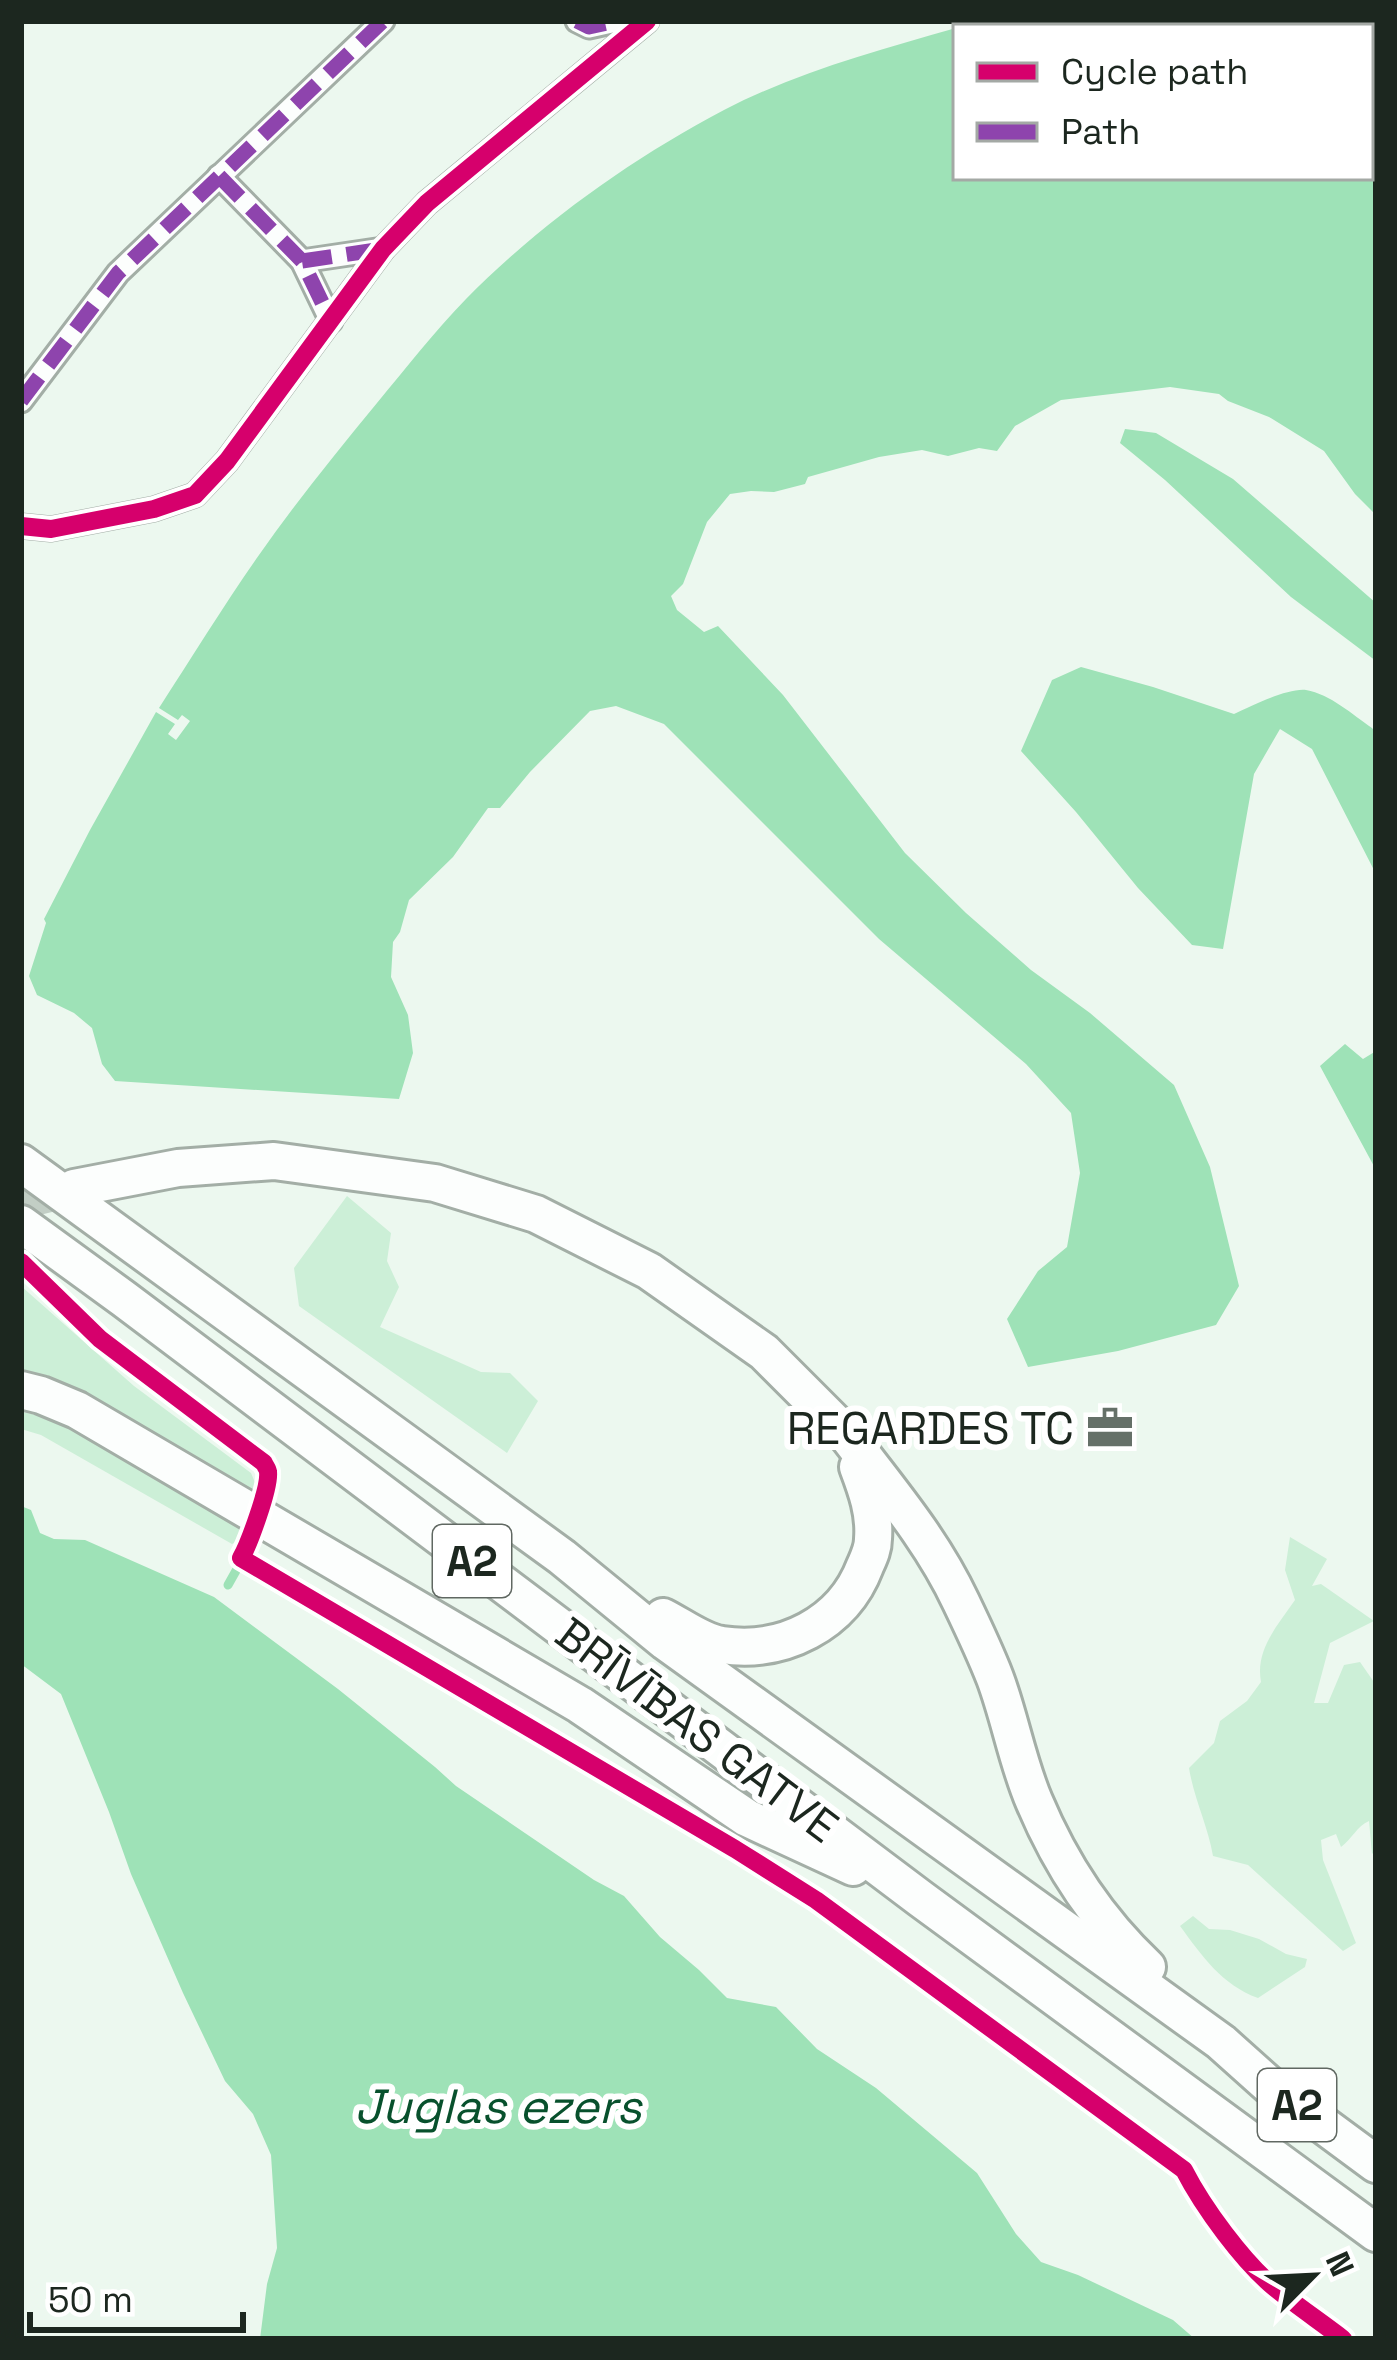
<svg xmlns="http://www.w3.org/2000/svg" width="1397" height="2360" font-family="'Space Grotesk',sans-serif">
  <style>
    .green { fill: #ccefd7 }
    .water { fill: #9ee2b7 }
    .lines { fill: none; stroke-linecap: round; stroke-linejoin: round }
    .stream { stroke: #9ee2b7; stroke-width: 9 }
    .primary-tunnel { stroke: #c2cec5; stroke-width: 36; stroke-dasharray: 36 18; stroke-linecap: butt }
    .minor-casing { stroke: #a3aea6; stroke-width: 27 }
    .primary-casing { stroke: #a3aea6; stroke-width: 42 }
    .trunk-casing { stroke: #a3aea6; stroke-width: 42 }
    .minor { stroke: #fcfefd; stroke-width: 21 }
    .primary { stroke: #fcfefd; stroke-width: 36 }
    .trunk { stroke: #fcfefd; stroke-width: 36 }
    .quiet { stroke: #8e44ad; stroke-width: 15; stroke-dasharray: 30 15; stroke-linecap: butt }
    .cycleway-casing { stroke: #fff; stroke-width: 26 }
    .cycleway { stroke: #d6006c; stroke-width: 18 }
    .labels { text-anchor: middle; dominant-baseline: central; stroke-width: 12; stroke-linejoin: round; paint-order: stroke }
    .shield { fill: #fff; stroke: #606862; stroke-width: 3 }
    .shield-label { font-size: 42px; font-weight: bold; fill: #1c271f }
    .poi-label { font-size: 45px; fill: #1c271f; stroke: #fff; text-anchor: end }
    .street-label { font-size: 45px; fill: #1c271f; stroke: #fff }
    .water-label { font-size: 48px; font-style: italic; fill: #08512d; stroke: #fff }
  </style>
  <rect width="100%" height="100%" fill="#ecf8ef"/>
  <!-- green -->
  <g class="green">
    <path d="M347,1196L391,1233L387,1261L399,1287L380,1327L481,1372L510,1373L538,1401L507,1453L299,1306L294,1268Z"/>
    <path d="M21,1286L134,1386L251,1473L257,1487L251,1496L99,1404L55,1381L21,1373Z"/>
    <path d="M21,1412L42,1416L67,1427L243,1527L238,1535L243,1539L232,1544L41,1435L21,1429Z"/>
    <path d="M1290,1537L1327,1559L1312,1586L1321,1584L1374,1621L1330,1643L1314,1703H1328L1344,1665L1360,1662L1376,1685V1850L1372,1854L1369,1821C1357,1826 1352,1839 1341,1847L1336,1834L1321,1840L1323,1860L1356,1943L1343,1951L1248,1865L1213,1856C1208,1826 1194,1799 1189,1768L1214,1743L1220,1721L1247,1701L1261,1682C1255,1650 1277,1626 1295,1600L1285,1570Z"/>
    <path d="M1193,1916L1209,1929L1230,1930L1259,1939L1286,1954L1307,1959L1305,1967L1258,1998C1222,1985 1202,1956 1180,1926Z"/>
  </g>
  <!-- water -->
  <g class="water">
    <path d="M981,21H1376V515L1355,494L1324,451L1269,417L1228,401L1219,394L1170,387L1061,400L1015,426L997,451L979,448L948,456L922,450L879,457L808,477L805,484L774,492L751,491L730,494L707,522L683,584L671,596L677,610L704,632L718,626L783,695L905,853L966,913L1031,970L1090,1013L1174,1085L1210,1167L1239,1286L1216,1325L1118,1351L1028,1367L1007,1319L1038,1271L1067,1247L1080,1173L1071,1113L1026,1064L879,939L664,724L616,706L590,711L530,772L500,808H488L453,857L409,900L400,932L393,942L391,977L408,1015L413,1053L399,1099L115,1081L102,1064L92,1028L74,1013L37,995L29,976L46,923L44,919L90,830L156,712L175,724L168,734L176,740L190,721L182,715L178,720L159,708C192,657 224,605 259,555C296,502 336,453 377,403C406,368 434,332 466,299C540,224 631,159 724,110C797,72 876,51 956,28V177H1370V27H960Z"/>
    <path d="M1125,429L1156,433L1233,479L1376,603V661L1291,597L1165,480L1120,443Z"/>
    <path d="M1081,667L1153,687L1234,714C1252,706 1287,688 1306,690C1330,694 1353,715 1372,728L1376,733V874L1312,749L1280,729L1254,774L1223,949L1192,945L1138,888L1076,812L1021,751L1052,680Z"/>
    <path d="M1345,1044L1363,1059L1376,1051V1170L1320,1066Z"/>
    <path d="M21,1506L31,1510L40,1533L54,1539L85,1540L214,1597L338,1689L435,1767L456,1786L594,1880L624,1896L660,1937L699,1970L727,1998L776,2007L817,2049L876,2088L977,2173L1016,2234L1041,2262L1078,2275L1173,2320L1195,2339H260L267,2284L277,2248L271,2155L253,2114L225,2081L183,1993L131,1874L109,1812L61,1694L21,1664Z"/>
  </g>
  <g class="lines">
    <!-- stream -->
    <path class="stream" d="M228,1585L237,1569"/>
    <!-- primary-tunnel -->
    <path class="primary-tunnel" d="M21,1201L74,1188"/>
    <defs>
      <g id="minor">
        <path d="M577,21L589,27L616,21"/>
        <path d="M219,176L302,261L331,321"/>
        <path d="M302,261L383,249"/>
        <path d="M21,401L118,273L383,21"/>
        <path d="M21,526L51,529L154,509L195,495L227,461L383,249L427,203L647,21"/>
      </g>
      <path id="primary" d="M74,1188L178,1168L274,1161L435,1183L536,1214L649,1271L764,1352L847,1435"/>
      <g id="trunk">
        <path d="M21,1163L562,1557L666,1642L1221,2042L1269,2085L1376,2164"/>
        <path d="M21,1224L124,1299L921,1899L1376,2233"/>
        <path d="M21,1390L41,1395L77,1410L580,1705L747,1818L853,1867"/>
        <path d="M847,1435C888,1489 932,1540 961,1602C973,1627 985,1652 995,1678C1010,1718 1017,1761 1034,1801C1060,1863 1098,1921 1147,1967"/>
        <path d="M663,1617C681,1626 703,1643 722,1645C783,1654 843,1624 865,1566C869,1557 873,1549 873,1539C875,1513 867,1491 858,1467"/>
      </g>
    </defs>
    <!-- minor casing -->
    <use href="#minor" class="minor-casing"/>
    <!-- primary casing -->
    <use href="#primary" class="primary-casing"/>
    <!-- trunk casing -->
    <use href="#trunk" class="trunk-casing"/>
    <!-- minor -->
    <use href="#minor" class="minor"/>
    <!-- primary -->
    <use href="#primary" class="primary"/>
    <!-- trunk -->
    <use href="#trunk" class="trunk"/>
    <!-- quiet -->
    <g class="quiet">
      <path d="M577,21L589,27L616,21"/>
      <path d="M219,176L302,261L331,321"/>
      <path d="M302,261L383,249"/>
      <path d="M21,401L118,273L383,21"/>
    </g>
    <defs>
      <g id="cycleway">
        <path d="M21,526L51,529L154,509L195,495L227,461L383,249L427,203L647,21"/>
        <path d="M21,1262L100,1339L264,1463C265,1466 268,1469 268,1472C270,1487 249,1544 241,1558L735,1849L816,1900L1184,2170C1203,2207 1243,2262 1275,2288C1297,2306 1321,2322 1343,2339"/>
      </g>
    </defs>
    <!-- cycleway casing -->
    <use href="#cycleway" class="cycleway-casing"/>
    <!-- cycleway -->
    <use href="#cycleway" class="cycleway"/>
  </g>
  <!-- icons -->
  <defs>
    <symbol id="office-bare" viewBox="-9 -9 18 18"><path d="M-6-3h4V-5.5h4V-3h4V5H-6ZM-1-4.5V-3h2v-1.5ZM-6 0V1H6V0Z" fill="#657068" stroke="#fff" stroke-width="2.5" paint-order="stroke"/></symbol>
  </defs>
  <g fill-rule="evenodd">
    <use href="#office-bare" x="1077" y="1395" width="66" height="66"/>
  </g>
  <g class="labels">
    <!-- shield labels -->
    <g class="shield">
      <rect x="433" y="1525" width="78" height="72" rx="9"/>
      <rect x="1258" y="2069" width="78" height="72" rx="9"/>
    </g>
    <g class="shield-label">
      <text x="472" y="1561">A2</text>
      <text x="1297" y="2105">A2</text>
    </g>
    <!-- poi labels -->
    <g class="poi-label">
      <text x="1074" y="1428">REGARDES TC</text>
    </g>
    <!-- street labels -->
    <g class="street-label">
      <text transform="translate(697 1730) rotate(37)">BRĪVĪBAS GATVE</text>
    </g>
    <!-- water labels -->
    <g class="water-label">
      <text x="498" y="2106">Juglas ezers</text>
    </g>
  </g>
  <!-- border -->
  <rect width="1397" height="2360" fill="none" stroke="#1c271f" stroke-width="48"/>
  <!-- legend -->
  <rect x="953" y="24" width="420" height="156" fill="#ffffff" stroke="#a4a9a5" stroke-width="3"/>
  <rect x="977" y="63" width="60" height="18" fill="#d6006c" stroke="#a4a9a5" stroke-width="3"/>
  <text x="1061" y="84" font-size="36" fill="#1c271f">Cycle path</text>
  <rect x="977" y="123" width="60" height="18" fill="#8e44ad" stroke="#a4a9a5" stroke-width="3"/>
  <text x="1061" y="144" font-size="36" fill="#1c271f">Path</text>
  <!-- north arrow -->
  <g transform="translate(1313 2276) rotate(66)" stroke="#ffffff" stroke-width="9" paint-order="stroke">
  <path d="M0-9L21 45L0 30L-21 45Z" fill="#1c271f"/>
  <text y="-18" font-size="33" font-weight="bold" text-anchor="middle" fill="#1c271f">N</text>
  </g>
  <!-- scale -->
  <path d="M30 2312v18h213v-18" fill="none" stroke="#1c271f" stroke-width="6"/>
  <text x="48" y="2312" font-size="36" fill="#1c271f" stroke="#ffffff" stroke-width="9" paint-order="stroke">50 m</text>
</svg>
